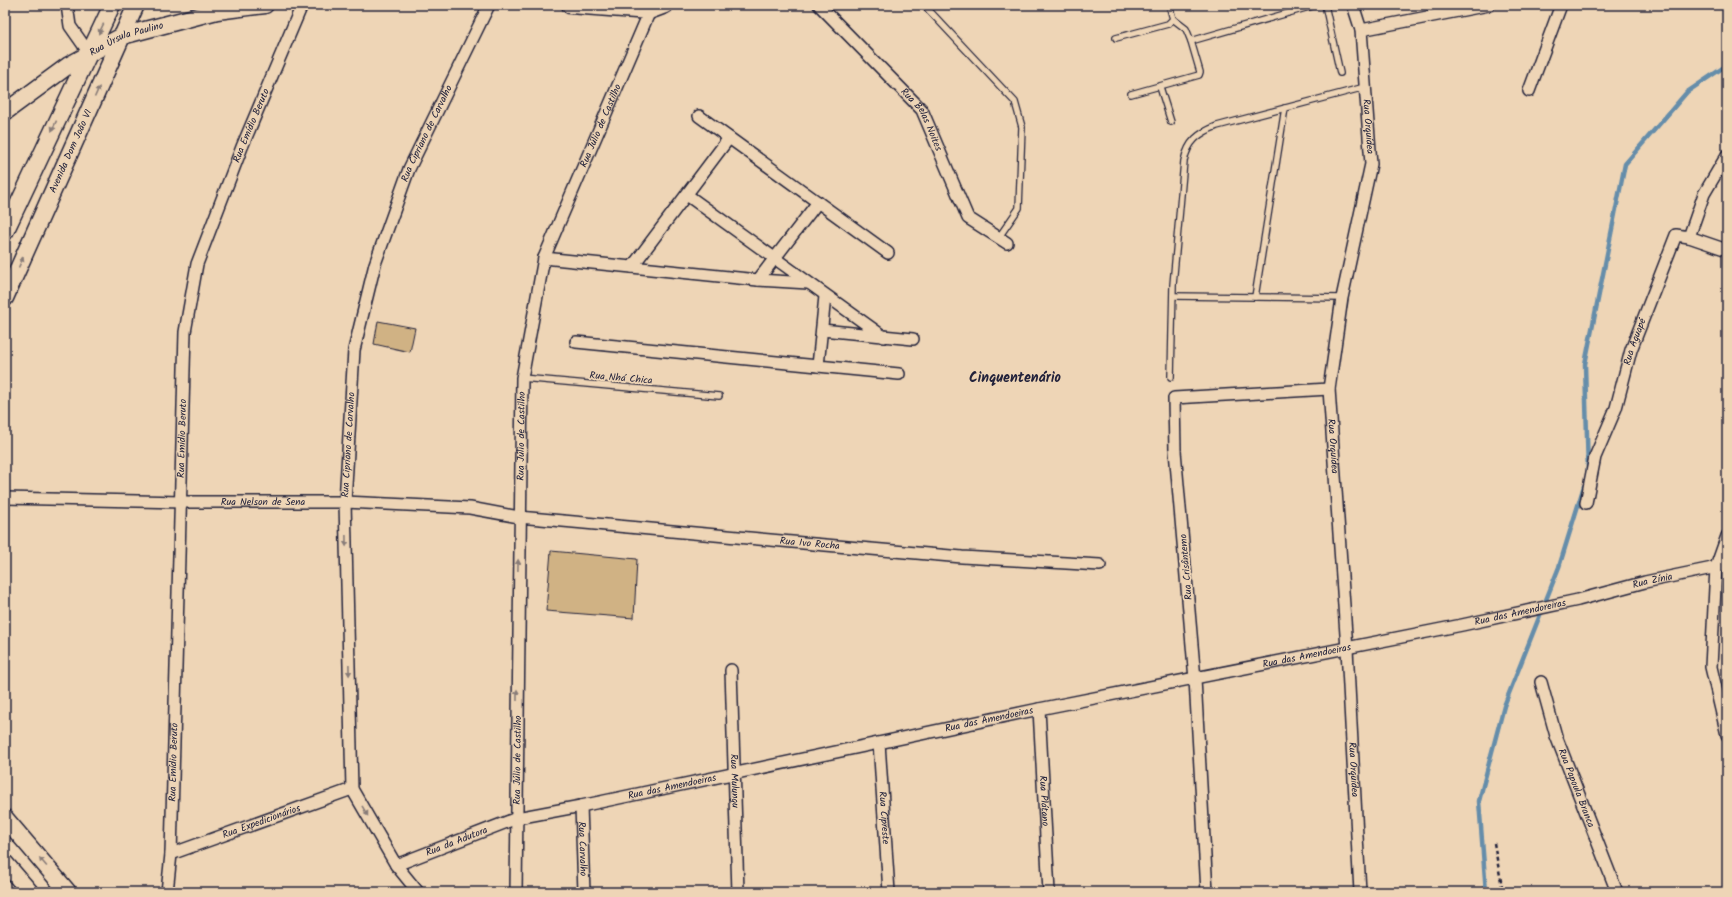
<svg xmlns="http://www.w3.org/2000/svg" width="1732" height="897" font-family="Kalam,sans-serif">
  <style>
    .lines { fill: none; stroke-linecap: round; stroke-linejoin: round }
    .stream { stroke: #658daa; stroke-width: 4.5 }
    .building { fill: #d0b284; stroke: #22223b }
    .lane-casing { stroke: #22223b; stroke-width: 8 }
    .street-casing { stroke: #22223b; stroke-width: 14 }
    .secondary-casing { stroke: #22223b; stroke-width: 19 }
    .path { stroke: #22223b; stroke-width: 2.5; stroke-dasharray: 4 3; stroke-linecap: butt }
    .lane { stroke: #eed5b6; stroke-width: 5.5 }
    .street { stroke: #eed5b6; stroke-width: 11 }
    .secondary { stroke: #eed5b6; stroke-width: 16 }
    .oneway { fill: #887c78 }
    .labels { text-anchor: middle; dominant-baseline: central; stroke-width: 3.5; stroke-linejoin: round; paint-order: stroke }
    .street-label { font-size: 10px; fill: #22223b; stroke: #eed5b6 }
    .district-label { font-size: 14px; font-weight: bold; fill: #22223b; stroke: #eed5b6 }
  </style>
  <rect width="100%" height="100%" fill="#eed5b6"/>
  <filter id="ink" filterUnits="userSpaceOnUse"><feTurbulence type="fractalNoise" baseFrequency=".025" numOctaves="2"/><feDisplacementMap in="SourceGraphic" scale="8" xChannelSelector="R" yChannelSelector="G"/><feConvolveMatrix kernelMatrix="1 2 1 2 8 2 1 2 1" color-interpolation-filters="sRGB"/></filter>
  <g filter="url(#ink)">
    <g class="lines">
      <!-- stream -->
      <g class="stream">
        <path d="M1588,473L1585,364L1625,164L1687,92L1727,65"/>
        <path d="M1486,892L1479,801L1504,706L1559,567L1584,486"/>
      </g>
    </g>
    <!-- building -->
    <g class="building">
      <path d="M378,321L415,328L410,352L374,344Z"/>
      <path d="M551,551L637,559L634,618L546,611Z"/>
    </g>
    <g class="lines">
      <defs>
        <g id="lane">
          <path d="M924,5L1015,102L1022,127L1019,208L999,237"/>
          <path d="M1325,5L1340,73"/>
          <path d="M1173,19L1186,29L1191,41"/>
          <path d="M1116,38L1168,24L1173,19L1169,5"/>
          <path d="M1160,87L1171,122"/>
          <path d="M1131,94L1199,75L1200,72L1191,41L1316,5"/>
          <path d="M1173,296L1255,297L1285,108"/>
          <path d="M1255,297L1342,298"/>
          <path d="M1171,377L1173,285L1184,161C1188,141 1199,133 1217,126L1365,87"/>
          <path d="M522,378L719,396"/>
        </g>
        <g id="street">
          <path d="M67,5L70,26L89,53"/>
          <path id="s1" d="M819,5L922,110L968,218L1007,243"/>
          <path id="s2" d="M1353,5L1361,30L1371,164L1342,298L1329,389L1347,649L1360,892"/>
          <path d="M1361,30L1489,5"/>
          <path d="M1529,91L1561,5"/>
          <path d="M699,116L888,253"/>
          <path d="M687,195L884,337"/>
          <path d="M1689,237L1704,194L1727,155"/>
          <path d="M544,258L758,280L808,283"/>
          <path d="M632,267L729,138"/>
          <path d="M758,280L818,202"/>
          <path d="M825,296L818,366L899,374"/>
          <path d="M822,330L913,339"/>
          <path d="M576,342L818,366"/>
          <path id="s3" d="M5,498L181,502H345L470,508L519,517L814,544L962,557L1100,565"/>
          <path id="s4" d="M1586,503L1595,457L1616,408L1631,350L1676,235L1689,237L1727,250"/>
          <path d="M1727,536L1716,567L1711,667L1727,735"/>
          <path id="s5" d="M731,670L738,892"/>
          <path id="s6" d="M1541,682L1556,736L1617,892"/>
          <path id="s7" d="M1039,709L1049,892"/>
          <path id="s8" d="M879,743L889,892"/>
          <path id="s9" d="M581,806L584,892"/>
          <path id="s10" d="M171,854L352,789"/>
          <path id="s11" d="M396,865L517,818L581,806L1039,709L1462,625L1578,600L1645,582L1727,565"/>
          <path id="s12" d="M167,892L171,854L185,332L197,264L242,147L302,5"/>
          <path id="s13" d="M418,892L396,865L352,789L345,502L354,350L375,264L409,169L489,5"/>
          <path id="s14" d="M516,892L522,378L544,258L652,6"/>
          <path d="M1207,892L1195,679L1175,451L1174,398L1329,389"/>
        </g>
        <g id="secondary">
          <path d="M570,5L649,11L665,5"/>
          <path id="s15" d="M5,112L69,65L122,36L217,11L265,5"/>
          <path d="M5,232L112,5"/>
          <path id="s16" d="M5,298L136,5"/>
          <path d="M5,818L68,892"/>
          <path d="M5,863L30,892"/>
        </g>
      </defs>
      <!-- lane casing -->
      <use href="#lane" class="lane-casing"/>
      <!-- street casing -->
      <use href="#street" class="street-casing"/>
      <!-- secondary casing -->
      <use href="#secondary" class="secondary-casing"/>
      <!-- path -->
      <path class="path" d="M1494,843L1503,892"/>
      <!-- lane -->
      <use href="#lane" class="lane"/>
      <!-- street -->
      <use href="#street" class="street"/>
      <!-- secondary -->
      <use href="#secondary" class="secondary"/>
    </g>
    <!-- one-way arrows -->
    <defs><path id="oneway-solid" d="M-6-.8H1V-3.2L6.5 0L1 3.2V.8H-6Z"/></defs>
    <g class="oneway">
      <use href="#oneway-solid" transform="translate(101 29) rotate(116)"/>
      <use href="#oneway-solid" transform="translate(97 92) rotate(-66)"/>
      <use href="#oneway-solid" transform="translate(54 126) rotate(115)"/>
      <use href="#oneway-solid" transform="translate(21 262) rotate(-66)"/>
      <use href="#oneway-solid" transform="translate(346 541) rotate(89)"/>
      <use href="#oneway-solid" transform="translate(518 565) rotate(-89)"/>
      <use href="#oneway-solid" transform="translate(349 670) rotate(89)"/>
      <use href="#oneway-solid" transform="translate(517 695) rotate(-90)"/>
      <use href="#oneway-solid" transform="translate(365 811) rotate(60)"/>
      <use href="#oneway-solid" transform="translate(43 862) rotate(-130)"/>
    </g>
  </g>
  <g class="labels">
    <!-- street labels -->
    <g class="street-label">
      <text stroke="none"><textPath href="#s15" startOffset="143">Rua Úrsula Paulino</textPath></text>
      <text stroke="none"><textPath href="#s1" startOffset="155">Rua Belas Noites</textPath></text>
      <text stroke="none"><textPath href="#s12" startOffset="778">Rua Emídio Beruto</textPath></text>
      <text stroke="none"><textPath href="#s14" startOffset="780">Rua Júlio de Castilho</textPath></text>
      <text stroke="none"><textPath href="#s2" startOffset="123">Rua Orquídea</textPath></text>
      <text stroke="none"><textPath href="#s13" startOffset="791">Rua Cipriano de Carvalho</textPath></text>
      <text stroke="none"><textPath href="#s16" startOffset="161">Avenida Dom João VI</textPath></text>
      <text stroke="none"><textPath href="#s4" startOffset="169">Rua Aguapé</textPath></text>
      <text transform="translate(621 378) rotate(5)">Rua Nhá Chica</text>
      <text stroke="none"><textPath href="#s14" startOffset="456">Rua Júlio de Castilho</textPath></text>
      <text stroke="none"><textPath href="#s12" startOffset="454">Rua Emídio Beruto</textPath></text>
      <text stroke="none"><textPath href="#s13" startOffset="467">Rua Cipriano de Carvalho</textPath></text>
      <text stroke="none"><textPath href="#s2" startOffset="447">Rua Orquídea</textPath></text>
      <text stroke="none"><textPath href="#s3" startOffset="258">Rua Nelson de Sena</textPath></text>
      <text stroke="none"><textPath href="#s3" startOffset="807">Rua Ivo Rocha</textPath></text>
      <text transform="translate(1186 567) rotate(-95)">Rua Crisântemo</text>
      <text stroke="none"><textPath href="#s11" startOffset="1290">Rua Zínia</textPath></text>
      <text stroke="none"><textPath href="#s11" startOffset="1154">Rua das Amendoreiras</textPath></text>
      <text stroke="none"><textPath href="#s11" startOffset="936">Rua das Amendoeiras</textPath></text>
      <text stroke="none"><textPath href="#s11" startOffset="612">Rua das Amendoeiras</textPath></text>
      <text stroke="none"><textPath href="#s14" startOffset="132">Rua Júlio de Castilho</textPath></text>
      <text stroke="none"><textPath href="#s12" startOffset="130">Rua Emídio Beruto</textPath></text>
      <text stroke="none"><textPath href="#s2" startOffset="771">Rua Orquídea</textPath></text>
      <text stroke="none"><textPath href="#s5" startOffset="111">Rua Mulungu</textPath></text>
      <text stroke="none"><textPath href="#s11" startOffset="288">Rua das Amendoeiras</textPath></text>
      <text stroke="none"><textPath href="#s6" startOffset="112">Rua Papoula Branca</textPath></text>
      <text stroke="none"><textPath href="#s7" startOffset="92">Rua Plátano</textPath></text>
      <text stroke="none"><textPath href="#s8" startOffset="75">Rua Cipreste</textPath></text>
      <text stroke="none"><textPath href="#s10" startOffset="96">Rua Expedicionários</textPath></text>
      <text stroke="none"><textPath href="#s11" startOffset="65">Rua da Adutora</textPath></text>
      <text stroke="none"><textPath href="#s9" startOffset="43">Rua Carvalho</textPath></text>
    </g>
    <!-- district labels -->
    <g class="district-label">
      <text x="1015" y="378">Cinquentenário</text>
    </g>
  </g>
  <!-- margin -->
  <rect width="1732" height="897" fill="none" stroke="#eed5b6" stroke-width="20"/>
  <rect x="10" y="10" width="1712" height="877" fill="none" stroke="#22223b" stroke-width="1.5" filter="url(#ink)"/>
</svg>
